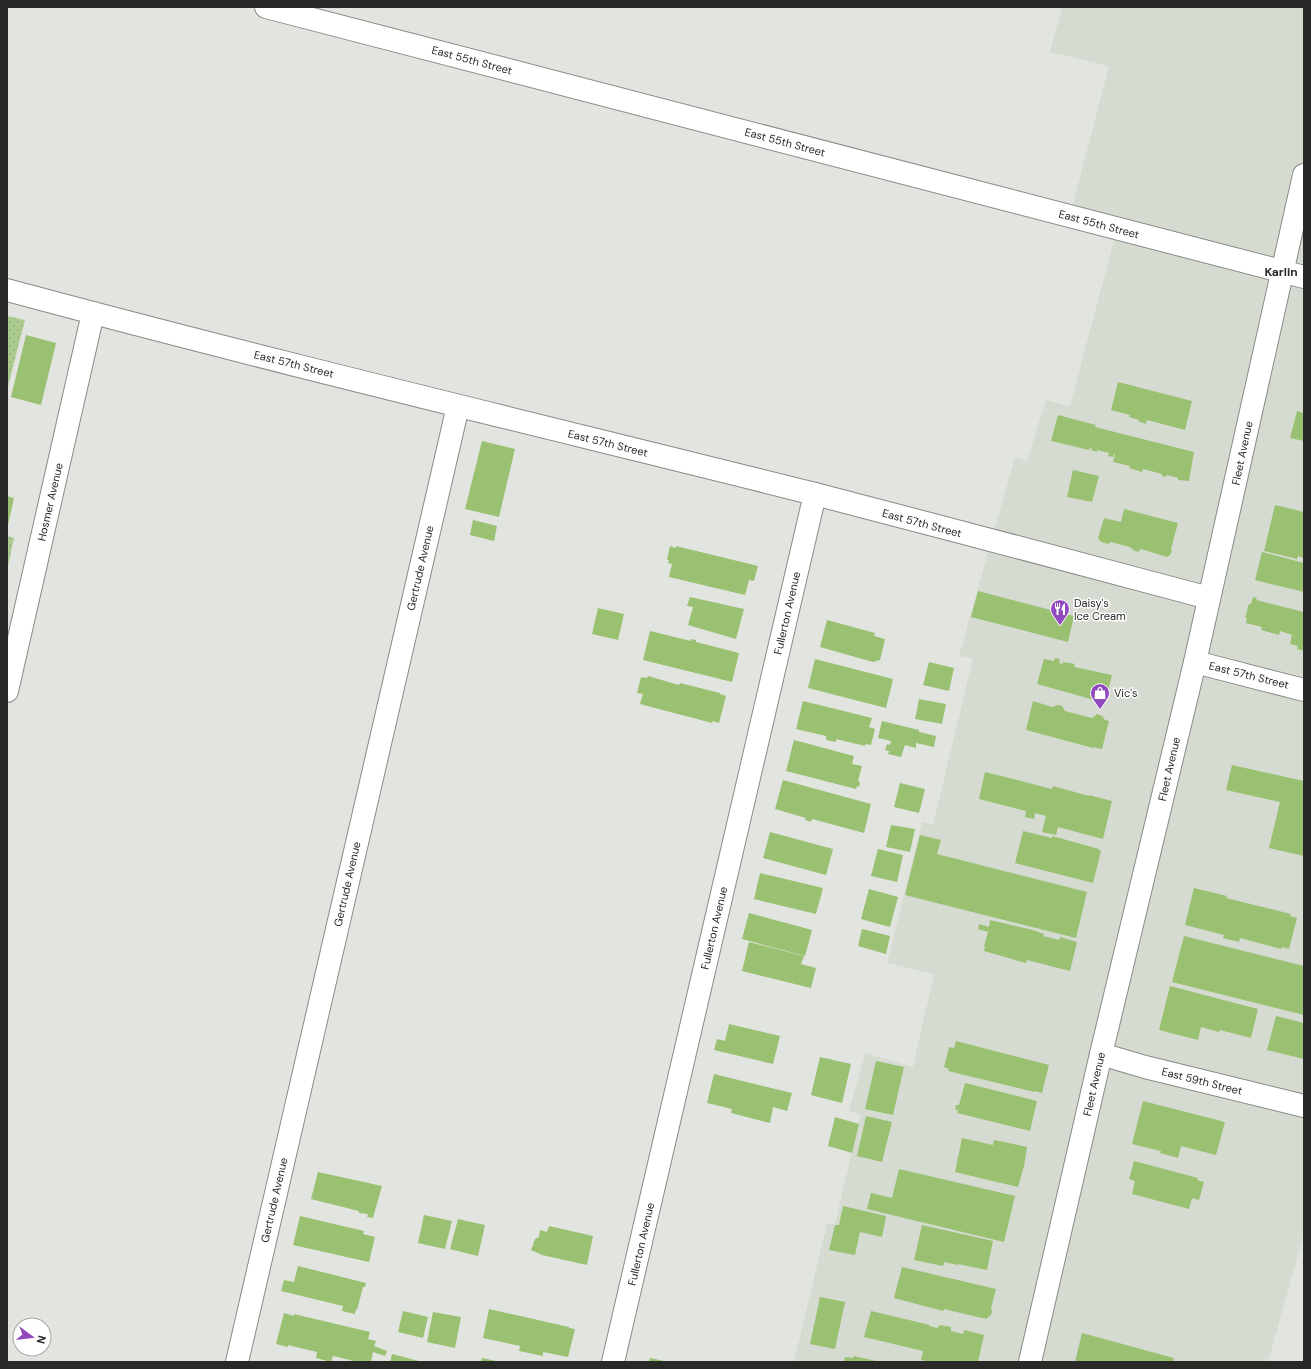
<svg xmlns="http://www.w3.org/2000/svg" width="1311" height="1369" font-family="'DM Sans',sans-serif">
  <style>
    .built { fill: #d5dbd0 }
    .grass { fill: url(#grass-dots) }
    .building { fill: #99c171 }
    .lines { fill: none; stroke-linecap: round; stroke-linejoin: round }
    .minor-casing { stroke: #898b87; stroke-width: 24 }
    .tertiary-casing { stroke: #898b87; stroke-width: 24 }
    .minor { stroke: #fff; stroke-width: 22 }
    .tertiary { stroke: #fff; stroke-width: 22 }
    .labels { text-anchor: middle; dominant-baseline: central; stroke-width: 3; stroke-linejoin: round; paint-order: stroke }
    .street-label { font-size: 11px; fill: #292928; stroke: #fff }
    .poi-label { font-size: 11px; fill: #292928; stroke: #fff; text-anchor: start }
    .neighbourhood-label { font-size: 12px; font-weight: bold; fill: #292928; stroke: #fff }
  </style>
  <defs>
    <pattern id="grass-dots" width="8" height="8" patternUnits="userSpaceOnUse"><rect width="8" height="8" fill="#accb8f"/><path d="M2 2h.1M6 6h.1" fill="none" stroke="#94ae7b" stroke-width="1.8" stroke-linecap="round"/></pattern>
  </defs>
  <rect width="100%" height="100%" fill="#e2e4e0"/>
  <!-- built -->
  <path class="built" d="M1062,7H1304V1234L1268,1362H794L827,1223L835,1224L861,1114L849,1111L865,1053L913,1067L934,974L887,963L922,822L933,825L973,658L959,656L1015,457L1027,461L1046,400L1070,406L1117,229L1070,216L1109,66L1050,52Z"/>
  <!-- grass -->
  <g class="grass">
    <path d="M7,316L25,320L7,390Z"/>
    <path d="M7,536L14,538L7,571Z"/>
  </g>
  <!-- building -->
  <g class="building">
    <path d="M26,335L56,343L41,405L11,397Z"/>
    <path d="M1118,382L1192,401L1185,430L1147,420L1146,424L1138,421L1139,420L1129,417L1130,415L1111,410Z"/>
    <path d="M1297,411L1304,413V441L1290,438Z"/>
    <path d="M1058,415L1096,425L1095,427L1194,452L1189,481L1178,480V478L1167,475L1166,477L1162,476V474L1143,469L1142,472L1129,468L1130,466L1113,462L1115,454H1114L1113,457L1108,456L1109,453L1097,450V452L1091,450L1092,448H1090L1089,450L1051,441Z"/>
    <path d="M482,441L515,449L499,517L465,509Z"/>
    <path d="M1073,470L1099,476L1092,502L1067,497Z"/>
    <path d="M7,496L14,498L8,525L7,524Z"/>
    <path d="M1275,505L1304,512V558L1298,556L1297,559L1264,551Z"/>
    <path d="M1124,509L1178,523L1171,549L1172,551L1170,555L1167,557L1141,549L1138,552L1133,550L1130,547L1111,542L1108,544L1101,542L1098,538L1104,518L1121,522Z"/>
    <path d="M473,520L497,526L494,541L470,535Z"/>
    <path d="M670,546L676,548V546L758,566L754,581L749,580L745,595L669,577L672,564L668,563L669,560H667Z"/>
    <path d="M1262,552L1304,563V592L1255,580Z"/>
    <path d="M978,591L1074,616L1068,642L971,617Z"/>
    <path d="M690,597L744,609L736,639L688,625L693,607L687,606Z"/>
    <path d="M1253,597L1257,598L1256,600L1304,612V651L1297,649L1298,646L1290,644L1292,635L1280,631L1279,635L1261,630L1262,627L1246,623L1247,618H1245L1249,604H1251Z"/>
    <path d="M598,608L624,614L618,640L592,634Z"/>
    <path d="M827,620L875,633L874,636L885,639L880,660L873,662L820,647Z"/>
    <path d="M650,631L691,641V639L696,640V642L739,653L732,682L643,660Z"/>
    <path d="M1055,658L1060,659L1059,663L1063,664V662L1075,664L1074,667L1112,675L1105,703L1037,684L1044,659L1054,661Z"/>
    <path d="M815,659L893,679L886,708L808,688Z"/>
    <path d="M929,662L954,668L949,691L923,685Z"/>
    <path d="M648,676L679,685L680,683L720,693V694L726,696L719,723L713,721L712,723L640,704L643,694L637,693L641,677L647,678Z"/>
    <path d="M919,699L946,704L942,724L915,719Z"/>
    <path d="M803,701L872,718L869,727L875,729L871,745L865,744V746L836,739V742L826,740V736L796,729Z"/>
    <path d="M1033,701L1052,707L1057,705L1062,706L1065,711L1092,718L1097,714L1102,716L1105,720L1109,721L1102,749L1093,747V748L1026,730Z"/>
    <path d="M882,721L919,730V732L936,736L934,747L916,743V748L905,745L901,757L888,754L889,751L885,750L887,744L890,745L891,741L878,738Z"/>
    <path d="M794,740L854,756L852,764L862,766L858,781L860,782L859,787L857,786L856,789L786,771Z"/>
    <path d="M1232,765L1304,781V856L1269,848L1280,802L1226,790Z"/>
    <path d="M985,772L1052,789L1053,786L1089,796V795L1112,801L1103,839L1058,827L1056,835L1042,832L1046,816L1035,813L1034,819L1025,817L1026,811L979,799Z"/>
    <path d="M783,780L871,804L864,833L812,819L811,822L805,820L806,818L775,809Z"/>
    <path d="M900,783L925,789L919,813L894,807Z"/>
    <path d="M891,825L915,829L910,852L886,847Z"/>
    <path d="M1023,831L1052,838V836L1099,849L1098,850L1101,851L1093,883L1015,863Z"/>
    <path d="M770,832L833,849L826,875L763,858Z"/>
    <path d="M920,835L941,840L937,854L1087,892L1076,938L905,895Z"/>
    <path d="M878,849L903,855L897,882L871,876Z"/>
    <path d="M760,873L823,888L816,914L754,899Z"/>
    <path d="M1194,888L1227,896L1226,898L1291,914L1290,916L1297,918L1289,949L1282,947L1281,949L1240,938L1239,942L1223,938L1224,935L1185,925Z"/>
    <path d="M869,889L898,897L890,927L861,919Z"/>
    <path d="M749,913L812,930L805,956L742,939Z"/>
    <path d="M990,920L1033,930L1044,934L1043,936L1059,940L1060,937L1077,942L1070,971L1027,960L1026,963L984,951L985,946H984L988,932L978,929L979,924L989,927Z"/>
    <path d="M862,929L890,936L886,954L858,946Z"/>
    <path d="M1184,936L1304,966V1015L1172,982Z"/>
    <path d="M749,942L804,956L801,964L816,968L811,988L742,971Z"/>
    <path d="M1170,986L1258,1009L1251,1038L1220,1030L1219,1032L1201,1027L1198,1040L1159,1030Z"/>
    <path d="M1276,1016L1304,1023V1059L1267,1050Z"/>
    <path d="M729,1024L780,1036L773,1064L714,1050L717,1039L725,1041Z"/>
    <path d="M956,1041L1049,1065L1042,1093L1035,1091V1092L948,1071L949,1069L944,1067L949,1047L954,1048Z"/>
    <path d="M820,1057L851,1064L842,1103L811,1095Z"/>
    <path d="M876,1061L904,1067L893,1115L865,1109Z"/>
    <path d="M714,1074L792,1093L787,1111L773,1107L770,1123L731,1113L732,1109L707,1103Z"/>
    <path d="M965,1083L1037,1101L1030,1131L957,1113L958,1110H955L956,1105H959Z"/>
    <path d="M1143,1101L1225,1122L1216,1155L1181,1146L1178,1158L1160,1153L1161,1151L1132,1144Z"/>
    <path d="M866,1116L892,1122L882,1162L857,1156Z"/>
    <path d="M835,1117L859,1124L852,1153L828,1146Z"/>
    <path d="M962,1138L993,1145L994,1140L1027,1147L1024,1166L1018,1187L955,1172Z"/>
    <path d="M1134,1161L1198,1178L1197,1180L1204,1182L1199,1200L1192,1198L1189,1209L1132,1194L1135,1181L1129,1179Z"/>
    <path d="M899,1169L1015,1196L1004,1242L867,1209L871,1193L892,1198Z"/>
    <path d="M318,1172L382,1186L373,1218L367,1217L368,1214L359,1213V1211L311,1199Z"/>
    <path d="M843,1206L886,1216L882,1237L860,1232L855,1255L829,1250L835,1225H839Z"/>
    <path d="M424,1215L452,1221L445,1249L418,1243Z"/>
    <path d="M300,1216L364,1231L363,1234L375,1237L369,1262L293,1245Z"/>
    <path d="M458,1219L485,1225L478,1256L450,1249Z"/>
    <path d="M922,1225L993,1241L987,1270L958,1264V1265L944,1262L943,1266L914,1260Z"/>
    <path d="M549,1226L593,1236L587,1265L542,1255L531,1250L533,1245L535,1246L533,1244L535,1239L539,1237L540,1230L547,1232Z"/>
    <path d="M298,1266L366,1283L365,1287H363L357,1310L356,1309L355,1314L342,1311L343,1306L281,1291L284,1280L294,1282Z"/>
    <path d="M902,1267L996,1289L991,1308L992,1311L991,1315L986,1319L944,1309L943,1311L894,1298Z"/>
    <path d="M820,1297L845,1302L835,1349L810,1344Z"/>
    <path d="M489,1309L569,1327V1328L575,1329L568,1357L543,1352V1356L519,1351L520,1346L483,1338Z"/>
    <path d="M403,1311L428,1317L423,1338L398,1332Z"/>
    <path d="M871,1311L930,1325L929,1326L937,1328L940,1325L951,1327V1331L963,1334L964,1330L984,1335L978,1362H932L921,1360L923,1351L864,1337Z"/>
    <path d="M433,1312L461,1317L455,1348L427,1342Z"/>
    <path d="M284,1313L294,1316V1314L370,1332L368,1339L376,1341L374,1346L387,1351L385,1356L373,1352L371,1362H358L333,1356L331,1362L316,1358L317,1352L288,1345V1347L276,1344Z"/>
    <path d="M1082,1333L1174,1358L1173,1362H1075Z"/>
    <path d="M392,1354L419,1361V1362H390Z"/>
    <path d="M854,1356L876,1361L875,1362H844L845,1357L853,1358Z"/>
    <path d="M482,1358L496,1361V1362H481Z"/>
    <path d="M650,1358L664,1361V1362H649Z"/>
  </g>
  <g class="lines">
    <defs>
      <g id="minor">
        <path d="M7,290C274,362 543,426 811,493C944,527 1076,563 1209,598"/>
        <path d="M1195,662L1304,690"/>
        <path d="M7,691L93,313"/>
        <path d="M1101,1054L1145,1067L1304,1106"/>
        <path d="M237,1362L458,406"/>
        <path d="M613,1362L815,494"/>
      </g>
      <g id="tertiary">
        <path d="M266,7L1304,277"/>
        <path d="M1030,1362L1101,1054L1195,662L1304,175"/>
      </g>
    </defs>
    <!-- minor casing -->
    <use href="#minor" class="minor-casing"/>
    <!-- tertiary casing -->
    <use href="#tertiary" class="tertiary-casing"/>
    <!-- minor -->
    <use href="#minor" class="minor"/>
    <!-- tertiary -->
    <use href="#tertiary" class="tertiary"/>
  </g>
  <!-- icons -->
  <defs>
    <symbol id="restaurant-pin" viewBox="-11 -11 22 30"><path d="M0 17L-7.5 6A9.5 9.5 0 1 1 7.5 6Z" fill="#914abe" stroke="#fff"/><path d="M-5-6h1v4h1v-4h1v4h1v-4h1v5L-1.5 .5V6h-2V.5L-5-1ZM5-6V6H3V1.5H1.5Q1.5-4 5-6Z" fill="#fff"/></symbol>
    <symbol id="shop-pin" viewBox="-11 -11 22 30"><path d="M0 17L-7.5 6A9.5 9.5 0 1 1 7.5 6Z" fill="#914abe" stroke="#fff"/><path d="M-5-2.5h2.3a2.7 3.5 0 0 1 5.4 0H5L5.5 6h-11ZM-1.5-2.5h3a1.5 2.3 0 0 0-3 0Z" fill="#fff"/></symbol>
  </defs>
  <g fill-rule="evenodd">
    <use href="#restaurant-pin" x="1049" y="598" width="22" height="30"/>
    <use href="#shop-pin" x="1089" y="682" width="22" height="30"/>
  </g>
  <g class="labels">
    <!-- street labels -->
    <g class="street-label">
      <text transform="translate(472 60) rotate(15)">East 55th Street</text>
      <text transform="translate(785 142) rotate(15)">East 55th Street</text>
      <text transform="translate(1099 224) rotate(15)">East 55th Street</text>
      <text transform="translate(294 364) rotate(14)">East 57th Street</text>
      <text transform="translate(608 443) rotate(14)">East 57th Street</text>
      <text transform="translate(1242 453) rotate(-78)">Fleet Avenue</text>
      <text transform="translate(50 502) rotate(-77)">Hosmer Avenue</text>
      <text transform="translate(922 523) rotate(15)">East 57th Street</text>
      <text transform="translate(420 568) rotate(-77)">Gertrude Avenue</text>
      <text transform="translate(787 613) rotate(-77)">Fullerton Avenue</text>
      <text transform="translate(1249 675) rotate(14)">East 57th Street</text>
      <text transform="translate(1169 769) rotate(-77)">Fleet Avenue</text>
      <text transform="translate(347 884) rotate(-77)">Gertrude Avenue</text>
      <text transform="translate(714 928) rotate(-77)">Fullerton Avenue</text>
      <text transform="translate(1202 1081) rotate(14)">East 59th Street</text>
      <text transform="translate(1094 1084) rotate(-77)">Fleet Avenue</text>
      <text transform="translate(274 1200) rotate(-77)">Gertrude Avenue</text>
      <text transform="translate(641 1244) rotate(-77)">Fullerton Avenue</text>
    </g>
    <!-- poi labels -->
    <g class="poi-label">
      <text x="1074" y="603">Daisy's<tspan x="1074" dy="13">Ice Cream</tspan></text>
      <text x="1114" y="693">Vic's</text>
    </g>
    <!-- neighbourhood labels -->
    <g class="neighbourhood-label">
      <text x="1281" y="272">Karlin</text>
    </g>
  </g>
  <!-- border -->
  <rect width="1311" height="1369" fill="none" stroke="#292928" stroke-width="16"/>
  <!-- north arrow -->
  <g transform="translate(32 1337) rotate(105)"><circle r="19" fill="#ffffff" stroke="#a9a9a9"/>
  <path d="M0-3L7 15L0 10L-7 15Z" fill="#914abe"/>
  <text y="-6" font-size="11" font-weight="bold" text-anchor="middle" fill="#292928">N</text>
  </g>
</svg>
